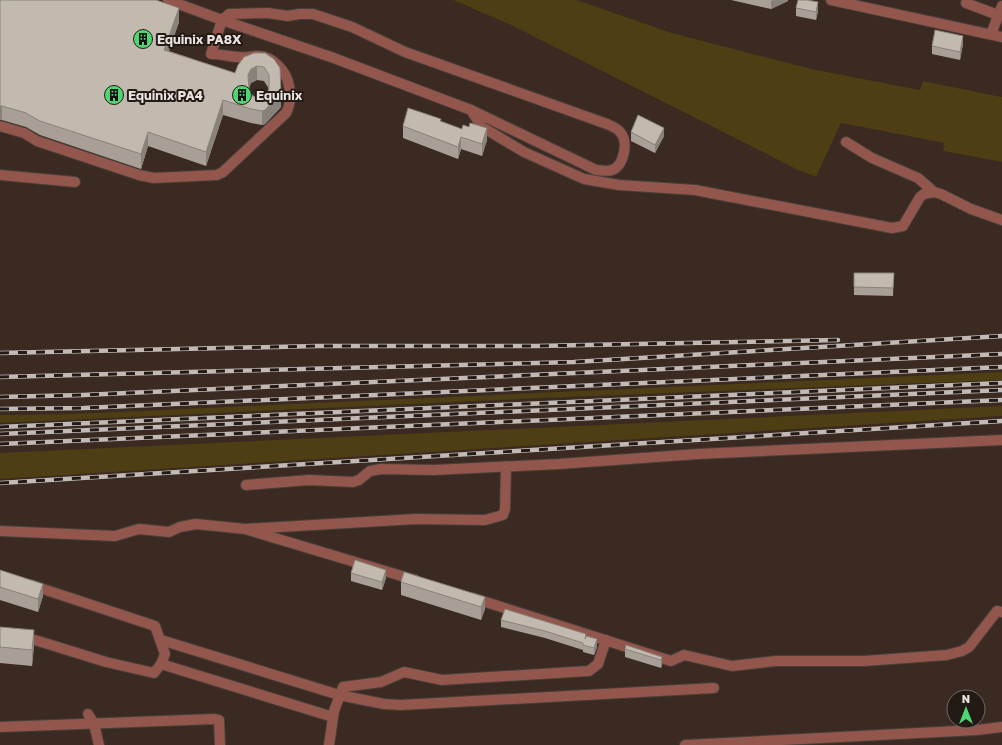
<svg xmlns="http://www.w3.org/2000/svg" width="1002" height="745" font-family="'Golos Text',sans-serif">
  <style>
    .built { fill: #3a2a22; fill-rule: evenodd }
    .green { fill: #4d3e13 }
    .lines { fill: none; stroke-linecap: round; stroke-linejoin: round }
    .minor-casing { stroke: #483f3a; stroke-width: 12 }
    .minor { stroke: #92564c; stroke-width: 10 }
    .rail-casing { stroke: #c2bab6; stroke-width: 4.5 }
    .rail { stroke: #241a15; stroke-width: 3; stroke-dasharray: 9; stroke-linecap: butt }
    .wall { fill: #a8a096; fill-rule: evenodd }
    .shaded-wall { fill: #88827a }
    .building { fill: #c3baaf; stroke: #88827a; fill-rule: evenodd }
    .labels { text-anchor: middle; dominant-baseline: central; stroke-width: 4; stroke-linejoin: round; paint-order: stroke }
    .poi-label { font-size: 13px; font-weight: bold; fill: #eae3df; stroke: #241a15; text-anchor: start }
  </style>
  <rect width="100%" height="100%" fill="#2e241f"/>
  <!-- built -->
  <g class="built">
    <path d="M0,0H453L511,25L798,170L816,177L841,123L945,143L943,151L1002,162V745H0ZM954,697H978V721H954Z"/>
    <path d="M577,0H1002V97L923,81L920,90L812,69L672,33Z"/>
  </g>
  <!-- green -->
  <g class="green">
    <path d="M453,0H577L672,33L812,69L920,90L923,81L1002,97V162L943,151L944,143L841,123L816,177L798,170L511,25Z"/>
    <path d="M1002,372V380L540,398L0,423V415L71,414Z"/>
    <path d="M1002,406V416L0,479V453Z"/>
  </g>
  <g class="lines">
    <defs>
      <g id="minor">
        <path d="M831,0L1002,37"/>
        <path d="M968,0L966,3L998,15"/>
        <path d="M991,34L1002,6"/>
        <path d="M471,110L482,127L524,152L584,179L619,185L695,190L892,228L903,226L920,197L924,194L934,192"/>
        <path d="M0,126L24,133L37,141L139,175L154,178L217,175L223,172L286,113C291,104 291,96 289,86C287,72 273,56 258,56C252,56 245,58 239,57C230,57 221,54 211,54L222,20L229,14L268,13L288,16L299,14H313L352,27L405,52L607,124C611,126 617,128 620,132C629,141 624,166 612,170C607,172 601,170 596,170L471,110L331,57L322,54L222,20L168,0"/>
        <path d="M846,142L872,158L918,178L934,192L941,194L971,209L1002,220"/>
        <path d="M0,175L75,182"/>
        <path d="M246,485L309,480L353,482L359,480L370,471L381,469L434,470L559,464L698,454L1002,440"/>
        <path d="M245,529L415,580"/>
        <path d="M0,531L115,536L139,529L169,532L180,527L196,524L245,529L416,519L485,520L503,515L505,509L506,467"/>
        <path d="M31,585L155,626L165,654L161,664L333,717"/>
        <path d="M473,598L671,661L684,655L732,666L776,661H864L947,655L962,651L969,647L997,611L1002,612"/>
        <path d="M0,637L35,640L106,662L154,673L161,664"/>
        <path d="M161,640L339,695L384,704L401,705L714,688"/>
        <path d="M88,714L94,724L99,745"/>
        <path d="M0,727L215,719L219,720L220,745"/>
        <path d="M329,745L334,711L343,687L381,682L404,672L442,680L589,671L598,664L606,640"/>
        <path d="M685,745L977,730L1002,727"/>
      </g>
    </defs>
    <!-- minor casing -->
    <use href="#minor" class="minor-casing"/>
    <!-- minor -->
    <use href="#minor" class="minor"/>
    <defs>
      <g id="rail">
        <path d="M0,353L317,346H536L838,340"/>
        <path d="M0,377L574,362L1002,336"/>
        <path d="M0,397L83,395L1002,354"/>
        <path d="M0,409L84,408L1002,367"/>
        <path d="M0,427L1002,383"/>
        <path d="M0,434L1002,390"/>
        <path d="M0,444L1002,400"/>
        <path d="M0,483L1002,421"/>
      </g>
    </defs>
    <!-- rail casing -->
    <use href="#rail" class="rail-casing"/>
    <!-- rail -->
    <use href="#rail" class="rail"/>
  </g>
  <!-- wall -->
  <g class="wall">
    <path d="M0,0L179,22L169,51L235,73L265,53L281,107L265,124L262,125L251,123L223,115L206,166L148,146L141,169L40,135L26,127L2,120H0ZM257,80L264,81L269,89L267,95L260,98L253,96L249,90V88L251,83Z"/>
    <path d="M731,0H788V1L771,9Z"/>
    <path d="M796,8L818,11L816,20L796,16Z"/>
    <path d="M963,44L960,60L932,54V46Z"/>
    <path d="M441,122L487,140L482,156L461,149L458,159L403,138V126Z"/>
    <path d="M631,132L664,136L655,153L631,141Z"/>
    <path d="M854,273H894L893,296L854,295Z"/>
    <path d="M0,570L43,596L38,612L0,600Z"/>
    <path d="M404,572L485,609L481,620L401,595V582Z"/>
    <path d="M351,573L386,578L382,590L351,581Z"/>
    <path d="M501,620L586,636L597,647L594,655L583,652V650L545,638L501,627Z"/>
    <path d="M0,627L34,646L32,666L0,663Z"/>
    <path d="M625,649L662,657V665L661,668L625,657Z"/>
  </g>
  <!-- shaded-wall -->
  <g class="shaded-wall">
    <path d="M773,0H788V1L771,9V1Z"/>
    <path d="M818,2V11L816,20V12Z"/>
    <path d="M179,8V22L164,64V50Z"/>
    <path d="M963,36V44L960,60V52Z"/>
    <path d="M257,66V80L251,83L248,89V75L251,69Z"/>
    <path d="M281,93V107L265,124L262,125V111Z"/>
    <path d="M223,100V115L206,166V152Z"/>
    <rect x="0" y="106" width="2" height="14"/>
    <path d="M487,128V140L482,156V144Z"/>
    <path d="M664,128V136L655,153V145Z"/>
    <path d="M148,132V146L141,169V154Z"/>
    <path d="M461,137V149L458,159V147Z"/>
    <path d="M386,570V578L382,590V582Z"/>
    <path d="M43,584V596L38,612V599Z"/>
    <path d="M485,597V609L481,620V607Z"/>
    <path d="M34,630V646L32,666V650Z"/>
    <path d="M597,639V647L594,655V648Z"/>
    <path d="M662,657V665L661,668V660Z"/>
  </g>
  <!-- building -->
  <g class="building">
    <path d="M0,0H156L179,8L164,50L235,73L238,65L244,57L254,53H265L274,59L280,68L281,93L265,110L262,111L251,109L223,100L206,152L148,132L141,154L40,121L26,113L2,106H0ZM257,66L264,67L269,75V88L267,95L260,98L253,96L249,90L248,75L251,69Z"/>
    <path d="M798,0H807L818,2L816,12L796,8Z"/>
    <path d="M935,30L963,36L960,52L932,46Z"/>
    <path d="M408,108L441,119L440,121L462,129L463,125L469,127L470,123L487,128L482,144L461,137L458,147L403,126Z"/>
    <path d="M638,115L664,128L655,145L631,132Z"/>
    <path d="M854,273H894L893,288L854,287Z"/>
    <path d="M355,560L386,570L382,582L351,573Z"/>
    <path d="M0,570L43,584L38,599L0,587Z"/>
    <path d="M404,572L485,597L481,607L401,582Z"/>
    <path d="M505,609L586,634L585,639L586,636L597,639L594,648L583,645V643L545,631L501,620Z"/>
    <path d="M0,627L34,630L32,650L0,647Z"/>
    <path d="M626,645L662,657L661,660L625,649Z"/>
  </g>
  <!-- icons -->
  <defs>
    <symbol id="building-disc" viewBox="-11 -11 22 22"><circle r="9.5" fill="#4ed675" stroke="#241a15"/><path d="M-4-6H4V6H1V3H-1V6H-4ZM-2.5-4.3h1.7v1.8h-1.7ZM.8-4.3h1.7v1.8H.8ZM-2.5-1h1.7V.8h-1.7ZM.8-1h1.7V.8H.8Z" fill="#111"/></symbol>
  </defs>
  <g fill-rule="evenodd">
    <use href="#building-disc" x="132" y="28" width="22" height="22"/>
    <use href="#building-disc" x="103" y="84" width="22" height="22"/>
    <use href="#building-disc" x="231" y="84" width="22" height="22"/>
  </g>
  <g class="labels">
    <!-- poi labels -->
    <g class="poi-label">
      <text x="157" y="39">Equinix PA8X</text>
      <text x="128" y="95">Equinix PA4</text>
      <text x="256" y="95">Equinix</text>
    </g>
  </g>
  <!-- north arrow -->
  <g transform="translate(966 709)"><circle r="19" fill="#241a15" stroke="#736a66"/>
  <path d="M0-3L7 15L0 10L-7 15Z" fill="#4ed675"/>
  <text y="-6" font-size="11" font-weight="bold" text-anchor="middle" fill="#eae3df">N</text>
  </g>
</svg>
